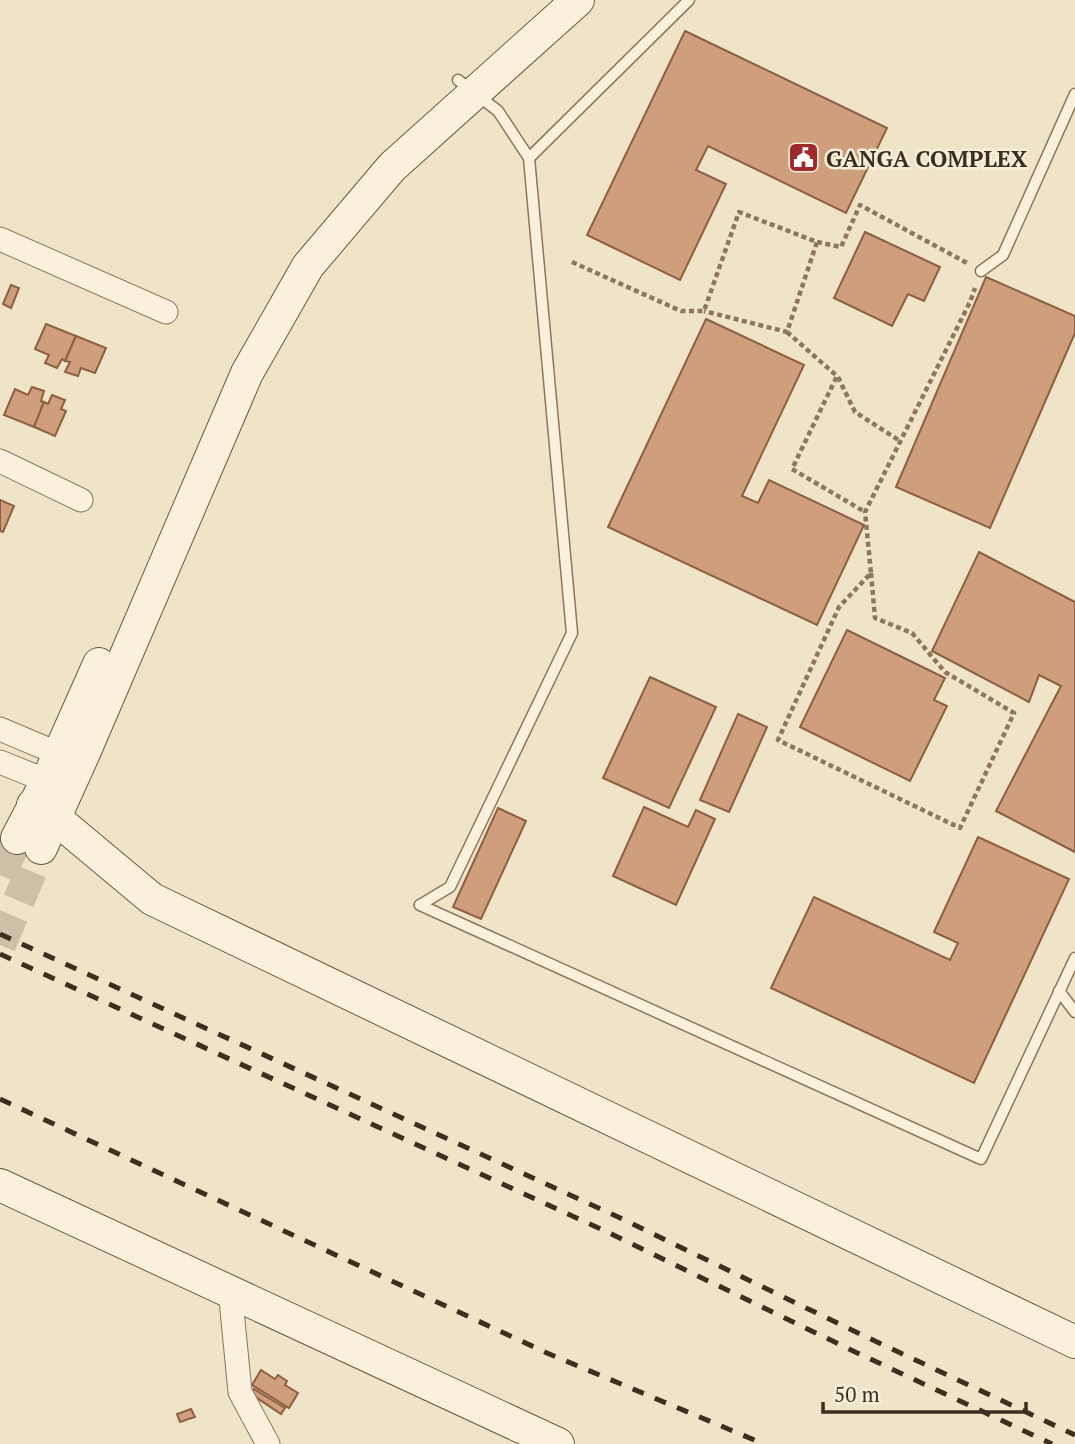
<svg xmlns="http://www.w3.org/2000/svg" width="1075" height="1444" font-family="'PT Serif',serif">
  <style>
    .building { fill: #cf9f7d; stroke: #8d5f41; stroke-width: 2 }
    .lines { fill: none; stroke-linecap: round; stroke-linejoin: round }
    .secondary-tunnel { stroke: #ccc0a6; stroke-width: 32; stroke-dasharray: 32 16; stroke-linecap: butt }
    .lane-casing { stroke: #8d765c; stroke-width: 13 }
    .street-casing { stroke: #8d765c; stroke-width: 25 }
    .secondary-casing { stroke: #6f573f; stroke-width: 34 }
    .path { stroke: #8d765c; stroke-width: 4.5; stroke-dasharray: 5 3.5; stroke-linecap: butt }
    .lane { stroke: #faf1dc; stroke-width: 10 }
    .street { stroke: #faf1dc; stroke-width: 23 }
    .secondary { stroke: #faf1dc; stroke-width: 32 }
    .rail { stroke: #3d2e20; stroke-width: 5; stroke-dasharray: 12 12; stroke-linecap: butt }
    .labels { text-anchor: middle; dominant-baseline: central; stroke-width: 5; stroke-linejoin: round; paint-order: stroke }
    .poi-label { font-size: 23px; font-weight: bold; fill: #3d2e20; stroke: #f7eed8; text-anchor: start }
  </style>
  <rect width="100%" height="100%" fill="#f0e4c8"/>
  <!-- building -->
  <g class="building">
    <path d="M685,31L887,128L846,213L708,146L696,170L726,184L680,280L587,235Z"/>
    <path d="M865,232L940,267L924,301L908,294L892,326L834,298Z"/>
    <path d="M986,277L1075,316V333L990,528L896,487Z"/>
    <path d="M11,285L19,288L11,308L3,304Z"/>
    <path d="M706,319L804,365L742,496L758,503L769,480L864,525L817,625L608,527Z"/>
    <path d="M46,324L76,336L65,361L62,359L57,368L45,363L49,355L35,349Z"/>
    <path d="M76,336L106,348L95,373L81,368L78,376L65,372L70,362L65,361Z"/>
    <path d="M32,387L44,391L41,401L44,402L34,427L4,415L15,389L28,395Z"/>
    <path d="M52,395L65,400L61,409L66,411L55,436L34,427L44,402L48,404Z"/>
    <path d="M0,500L14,506L3,532L0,531Z"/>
    <path d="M979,552L1075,602V852L996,811L1061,686L1039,675L1029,702L932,651Z"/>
    <path d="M847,630L945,678L934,700L947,706L910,781L800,727Z"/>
    <path d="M650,677L716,707L669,808L603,778Z"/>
    <path d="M738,714L767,727L729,812L700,800Z"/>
    <path d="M644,807L688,827L696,810L715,819L676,905L613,876Z"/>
    <path d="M498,808L526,821L481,919L453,907Z"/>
    <path d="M978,837L1069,879L974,1083L771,988L814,897L950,960L958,943L934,932Z"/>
    <path d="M261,1370L275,1379L278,1375L287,1381L285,1385L298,1393L289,1408L252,1385Z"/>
    <path d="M254,1389L285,1408L281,1414L251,1394Z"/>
    <path d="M191,1409L195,1417L180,1422L177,1414Z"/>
  </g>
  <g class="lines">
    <!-- secondary-tunnel -->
    <g class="secondary-tunnel">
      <path d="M0,875L17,838"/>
      <path d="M0,945L41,848"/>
    </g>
    <defs>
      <g id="lane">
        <path d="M529,158L689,0"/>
        <path d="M981,271L1003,255L1075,94"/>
        <path d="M420,905L450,887L572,633L529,158L498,111L458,80"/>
        <path d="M420,905L981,1159L1075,958"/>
        <path d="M1059,991L1075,1012"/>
      </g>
      <g id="street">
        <path d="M0,239L166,312"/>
        <path d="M0,461L81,500"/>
        <path d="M0,729L71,759"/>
        <path d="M0,762L47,781"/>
        <path d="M230,1290L240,1392L268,1444"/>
      </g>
      <g id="secondary">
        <path d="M33,805L55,818L152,899L1075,1342"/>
        <path d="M17,838L47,781L99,664"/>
        <path d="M41,848L84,753L247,373L308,266L392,167L578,0"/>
        <path d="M0,1185L558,1444"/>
      </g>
    </defs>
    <!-- lane casing -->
    <use href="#lane" class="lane-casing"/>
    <!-- street casing -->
    <use href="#street" class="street-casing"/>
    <!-- secondary casing -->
    <use href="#secondary" class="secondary-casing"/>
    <!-- path -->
    <g class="path">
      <path d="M817,242L841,247L860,205L967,263"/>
      <path d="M572,262L681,311H704L739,212L817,242L787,332L704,311"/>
      <path d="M787,332L837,376L792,469L865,512"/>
      <path d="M838,377L855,412L900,441"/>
      <path d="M871,573L875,618L912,633L945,672L1014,713L960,828L778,740L839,607L871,573L865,512L970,302L975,288"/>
    </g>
    <!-- lane -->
    <use href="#lane" class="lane"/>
    <!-- street -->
    <use href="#street" class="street"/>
    <!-- secondary -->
    <use href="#secondary" class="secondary"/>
    <!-- rail -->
    <g class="rail">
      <path d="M0,934L616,1216L858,1333L1075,1435"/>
      <path d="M0,954L603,1230L849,1349L1052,1444"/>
      <path d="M0,1099L547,1353L764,1444"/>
    </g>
  </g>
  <!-- icons -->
  <defs>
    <symbol id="civic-square" viewBox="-11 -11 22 22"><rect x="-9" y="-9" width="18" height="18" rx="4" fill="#9e2a2b" stroke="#f7eed8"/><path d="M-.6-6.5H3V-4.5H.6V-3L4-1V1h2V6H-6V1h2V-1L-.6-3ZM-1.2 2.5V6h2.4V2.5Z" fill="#fff"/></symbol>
  </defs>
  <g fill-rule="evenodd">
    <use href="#civic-square" x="786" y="140" width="35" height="35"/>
  </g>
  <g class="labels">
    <!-- poi labels -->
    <g class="poi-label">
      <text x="826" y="158">GANGA COMPLEX</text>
    </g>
  </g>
  <!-- scale -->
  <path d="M823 1402v10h203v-10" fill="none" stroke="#3d2e20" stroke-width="3.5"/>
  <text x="834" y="1402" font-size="21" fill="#3d2e20" stroke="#f7eed8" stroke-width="5" paint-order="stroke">50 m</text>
</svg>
